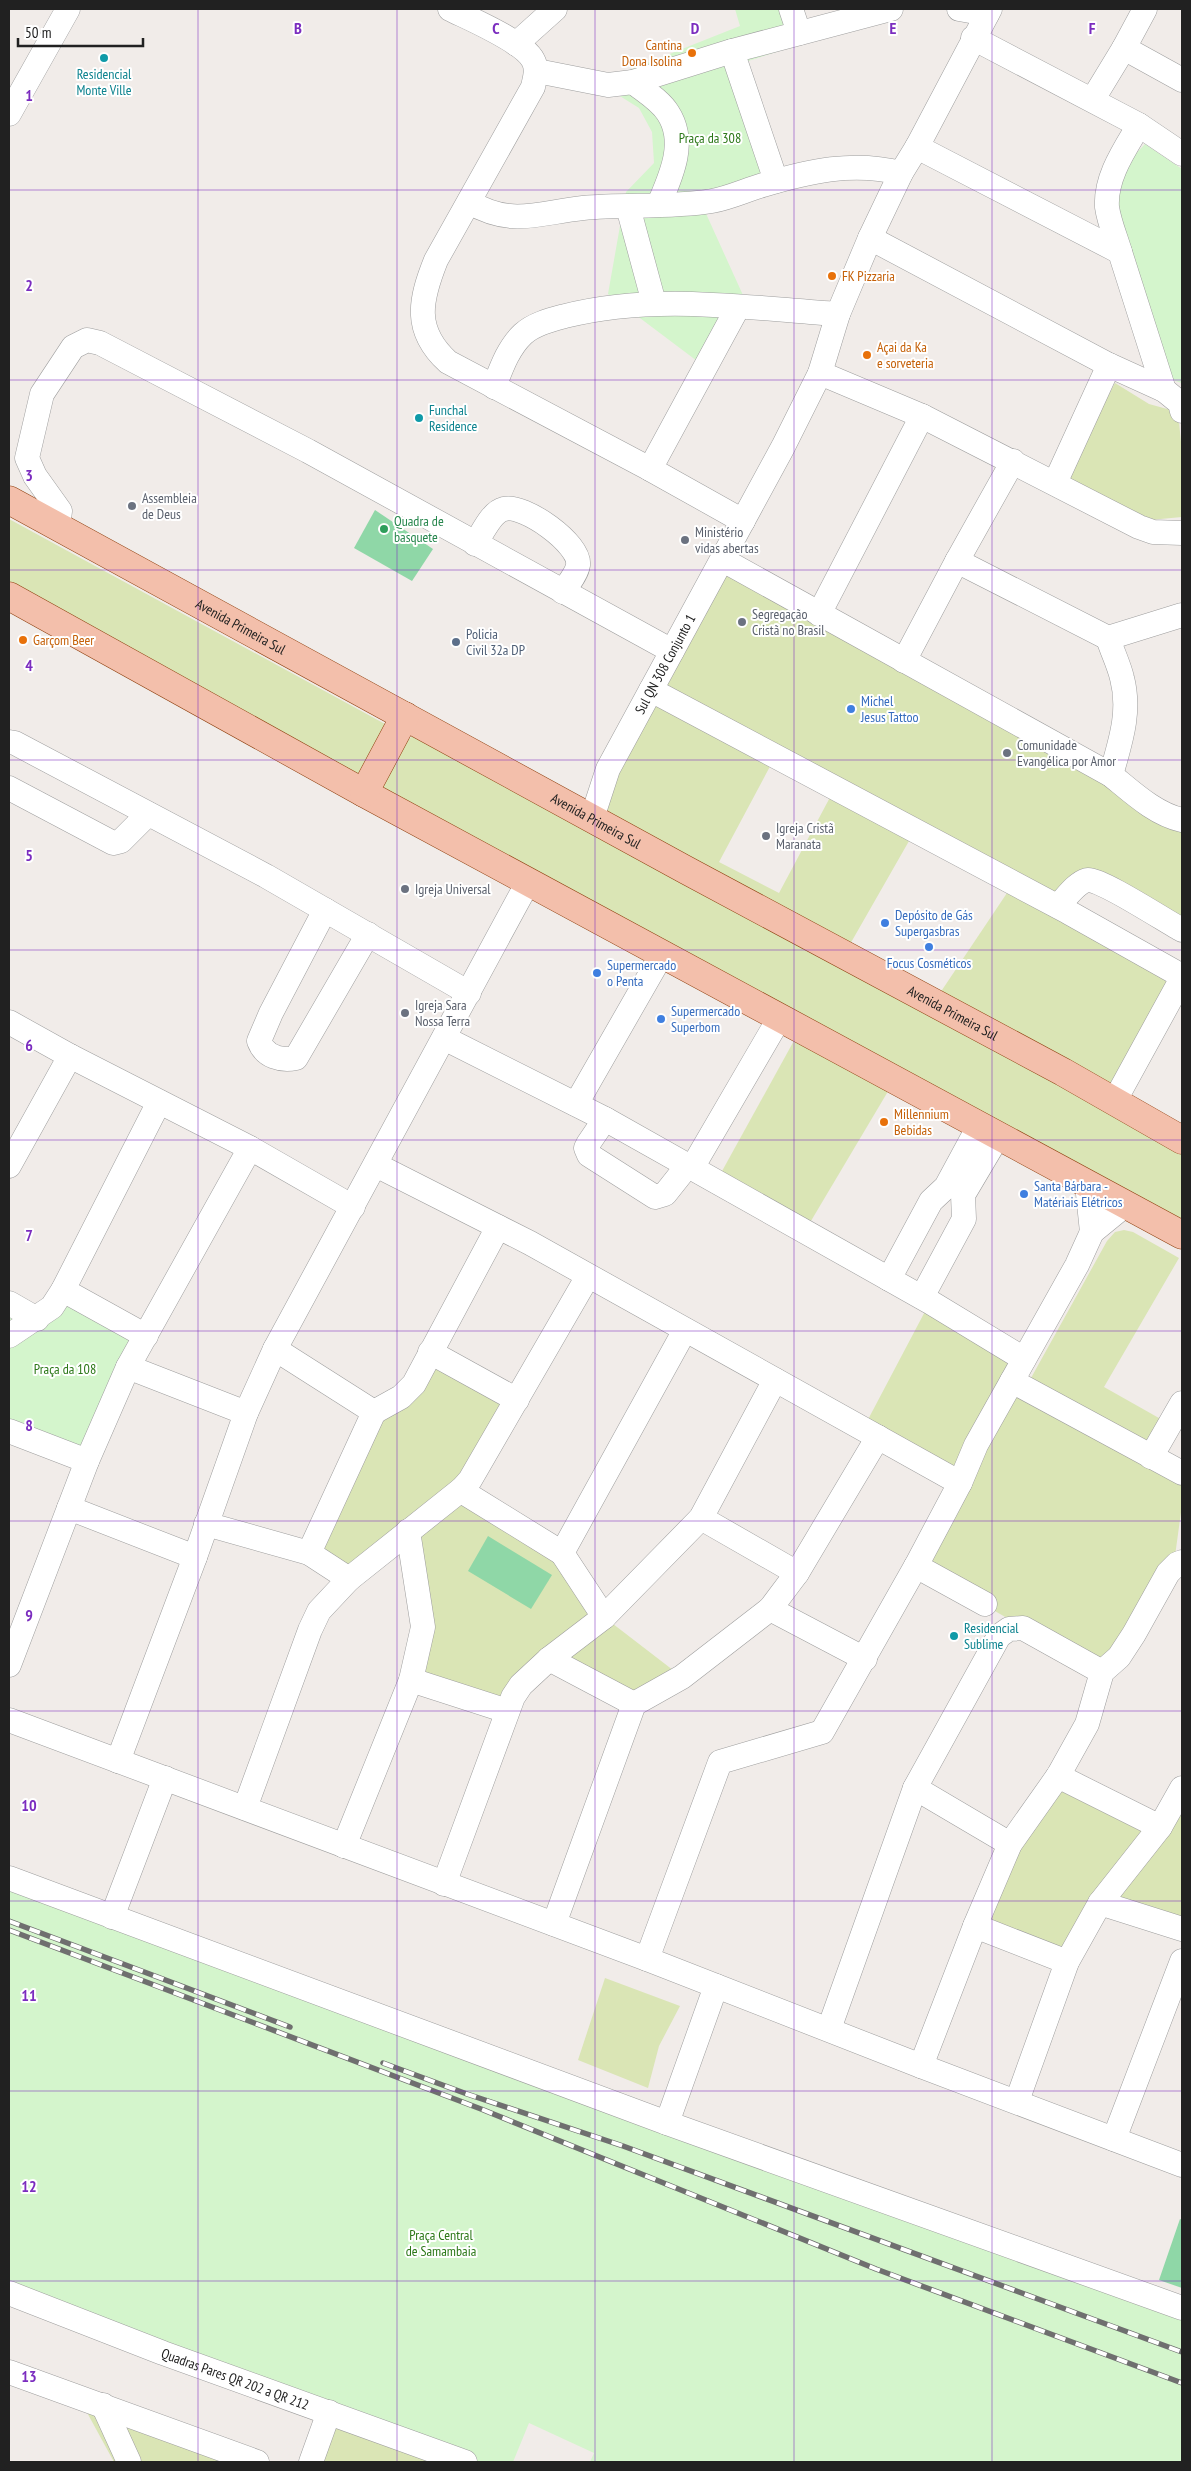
<svg xmlns="http://www.w3.org/2000/svg" width="1191" height="2471" font-family="'PT Sans Narrow',sans-serif">
  <style>
    .grass { fill: #dae5b5; fill-rule: evenodd }
    .park { fill: #d4f5cc }
    .pitch { fill: #8fd7a7 }
    .lines { fill: none; stroke-linecap: round; stroke-linejoin: round }
    .minor-casing { stroke: #9e9e9e; stroke-width: 25 }
    .major-casing { stroke: #8f400f; stroke-width: 29 }
    .minor { stroke: #fff; stroke-width: 24 }
    .major { stroke: #f3bfab; stroke-width: 28 }
    .rail-casing { stroke: #6f6f6f; stroke-width: 5.5 }
    .rail { stroke: #fff; stroke-width: 4; stroke-dasharray: 11; stroke-linecap: butt }
    .grid { fill: none; stroke: #7b2cbf; stroke-width: 1; stroke-opacity: 0.55 }
    .food-dot { fill: #e8710a; stroke: #fff; stroke-width: 2 }
    .culture-dot { fill: #0f9aa8; stroke: #fff; stroke-width: 2 }
    .worship-dot { fill: #6b7280; stroke: #fff; stroke-width: 2 }
    .leisure-dot { fill: #2e9e5b; stroke: #fff; stroke-width: 2 }
    .service-dot { fill: #5c6f8a; stroke: #fff; stroke-width: 2 }
    .shop-dot { fill: #3f7fe0; stroke: #fff; stroke-width: 2 }
    .labels { text-anchor: middle; dominant-baseline: central; stroke-width: 4; stroke-linejoin: round; paint-order: stroke }
    .food-label { font-size: 14px; fill: #c56008; stroke: #fff; text-anchor: start }
    .culture-label { font-size: 14px; fill: #0d838f; stroke: #fff; text-anchor: start }
    .park-label { font-size: 14px; fill: #2b7717; stroke: #fff }
    .worship-label { font-size: 14px; fill: #5b616d; stroke: #fff; text-anchor: start }
    .leisure-label { font-size: 14px; fill: #27864d; stroke: #fff; text-anchor: start }
    .street-label { font-size: 14px; fill: #212121; stroke: #fff }
    .service-label { font-size: 14px; fill: #4e5e75; stroke: #fff; text-anchor: start }
    .shop-label { font-size: 14px; fill: #366cbe; stroke: #fff; text-anchor: start }
    .grid-label { font-size: 16px; text-anchor: middle; font-weight: bold; fill: #7b2cbf; stroke: #fff; stroke-width: 4; stroke-linejoin: round; paint-order: stroke }
  </style>
  <rect width="100%" height="100%" fill="#f1ece9"/>
  <!-- grass -->
  <g class="grass">
    <path d="M1115,383L1149,404L1178,412L1182,452V517L1139,521L1064,480Z"/>
    <path d="M9,519L385,724L357,782L9,588Z"/>
    <path d="M723,563L1182,829V936L1086,882L1069,912L913,834L849,946L582,814ZM775,757L835,788L779,893L719,862Z"/>
    <path d="M415,734L1182,1153V1225L386,795L382,786L403,744Z"/>
    <path d="M1009,890L1180,975L1116,1091L938,996Z"/>
    <path d="M796,1037L890,1088L805,1231L716,1182Z"/>
    <path d="M1124,1230L1133,1232L1179,1258L1104,1387L1166,1422L1150,1453L1031,1378L1107,1241L1115,1232Z"/>
    <path d="M930,1302L1024,1359L1012,1381L1182,1472V1505L1175,1556L1102,1672L916,1566L960,1483L863,1429Z"/>
    <path d="M430,1352L517,1400L462,1489L562,1553L604,1617L682,1677L634,1704L549,1659L507,1711L411,1680L423,1627L408,1531L349,1579L309,1553L374,1412Z"/>
    <path d="M1058,1776L1160,1827L1182,1788V1929L1100,1903L1067,1962L975,1926Z"/>
    <path d="M605,1978L680,2006L659,2046L648,2088L578,2060Z"/>
    <path d="M84,2407L232,2462H114Z"/>
    <path d="M322,2419L428,2460L427,2462H306Z"/>
  </g>
  <!-- park -->
  <g class="park">
    <path d="M735,9H800L811,41L745,62L781,169L703,207L747,304L709,370L608,294L626,192L654,163L652,132L639,108L615,93L604,80L740,26Z"/>
    <path d="M1145,144L1182,169V383L1166,378L1120,250L1114,191L1130,160Z"/>
    <path d="M63,1290L146,1336L87,1461L9,1432V1303L37,1319Z"/>
    <path d="M9,1878L1182,2307V2462H590L594,2453L529,2423L513,2462H473L9,2287Z"/>
  </g>
  <!-- pitch -->
  <g class="pitch">
    <path d="M375,510L433,549L412,581L354,548Z"/>
    <path d="M488,1536L552,1575L531,1609L468,1571Z"/>
    <path d="M1180,2219L1182,2220V2288L1159,2280Z"/>
  </g>
  <g class="lines">
    <defs>
      <g id="minor">
        <path d="M450,9C470,19 523,41 533,60C538,69 535,77 533,87L436,260C420,300 413,330 448,362L650,469L743,521"/>
        <path d="M791,9L799,33"/>
        <path d="M959,9L987,14"/>
        <path d="M973,38L1139,125L1182,154"/>
        <path d="M516,44L555,9"/>
        <path d="M1124,48L1145,9"/>
        <path d="M732,51L776,181"/>
        <path d="M537,71L608,85L633,82L732,51L891,9"/>
        <path d="M633,82C644,91 660,100 668,113C687,142 671,176 659,204"/>
        <path d="M1093,99L1124,48L1182,80"/>
        <path d="M9,114L68,9"/>
        <path d="M917,147L1120,252L1164,390"/>
        <path d="M469,202C512,227 537,213 583,208C625,204 669,208 712,201C729,198 746,190 763,185C809,171 853,161 901,173"/>
        <path d="M628,207L654,303"/>
        <path d="M870,238L1109,365L1164,390L1180,403L1182,411"/>
        <path d="M1120,252C1116,238 1109,222 1107,207C1105,177 1125,149 1139,125"/>
        <path d="M820,373L922,416L1139,527L1153,532L1182,533"/>
        <path d="M494,387C501,369 508,348 523,334C534,324 550,320 565,316C654,293 748,308 838,314"/>
        <path d="M650,469L738,307"/>
        <path d="M1055,483L1109,365"/>
        <path d="M58,527L60,511L35,476L27,458L42,394L73,347L87,340L100,343L308,451L672,651"/>
        <path d="M475,544C482,534 491,512 504,509C523,503 581,544 578,565C577,574 567,585 563,592"/>
        <path d="M723,560L1111,775C1132,792 1155,814 1182,820"/>
        <path d="M957,561L1013,461"/>
        <path d="M819,614L922,416"/>
        <path d="M1108,638C1112,651 1119,665 1122,678C1131,712 1120,743 1111,775"/>
        <path d="M904,661L957,561L1108,638L1182,615"/>
        <path d="M651,690L1068,912L1182,976"/>
        <path d="M9,742L15,743L266,876L469,993"/>
        <path d="M9,788L113,843L121,841L148,814"/>
        <path id="s1" d="M592,818L608,769L783,447L820,373L838,314L870,238L901,173L917,147L990,9"/>
        <path d="M1058,906C1065,899 1076,883 1087,880C1098,877 1167,922 1182,930"/>
        <path d="M325,910L271,1013L259,1041C265,1057 281,1061 296,1058L368,934"/>
        <path d="M9,1022L70,1056L250,1148L353,1207"/>
        <path d="M444,1038L605,1119L930,1302L1024,1359"/>
        <path d="M1114,1102L1182,978"/>
        <path d="M576,1104L662,954"/>
        <path d="M605,1119L588,1144L586,1148L589,1155L655,1197L665,1194L688,1165"/>
        <path d="M376,1165L530,1243L960,1483"/>
        <path d="M9,1166L70,1056"/>
        <path d="M692,1168L780,1017"/>
        <path d="M1087,1184L1092,1232"/>
        <path d="M889,1279L931,1201L946,1187L979,1126"/>
        <path d="M63,1290L146,1336"/>
        <path d="M922,1297L964,1219L963,1195L998,1136"/>
        <path d="M9,1303L37,1319"/>
        <path d="M9,1336L52,1307L63,1290L159,1102"/>
        <path d="M275,1349L374,1412L309,1553"/>
        <path d="M430,1352L517,1400"/>
        <path d="M128,1367L246,1413"/>
        <path d="M1012,1381L1182,1473"/>
        <path d="M374,1412L401,1397L414,1384L498,1227"/>
        <path d="M9,1431L87,1461"/>
        <path d="M1151,1457L1182,1403"/>
        <path d="M462,1489L468,1495L562,1553"/>
        <path d="M69,1508L195,1557"/>
        <path d="M701,1518L797,1573"/>
        <path d="M206,1524L309,1553L349,1579"/>
        <path d="M916,1566L985,1604"/>
        <path d="M770,1609L865,1659"/>
        <path d="M604,1617L562,1553L685,1330"/>
        <path d="M549,1659L634,1704"/>
        <path d="M9,1665L87,1461L128,1367L250,1148"/>
        <path d="M411,1680L507,1711"/>
        <path d="M9,1720L647,1959L921,2066L1182,2165"/>
        <path d="M118,1761L195,1557L246,1413L275,1349L528,882"/>
        <path d="M1058,1776L1160,1827"/>
        <path d="M915,1788L1010,1844"/>
        <path d="M245,1808L310,1630L319,1611L349,1579L462,1489L470,1480L588,1276"/>
        <path d="M344,1846L411,1680L423,1627L408,1531"/>
        <path d="M9,1878L667,2123L1182,2308"/>
        <path d="M444,1884L513,1697L521,1685L549,1659L604,1617L701,1518L775,1380"/>
        <path d="M1100,1903L1182,1929"/>
        <path d="M112,1917L165,1778"/>
        <path d="M554,1924L634,1704L682,1677L770,1609L797,1573L878,1437"/>
        <path d="M975,1926L1067,1962"/>
        <path d="M647,1959L720,1762L822,1732L916,1566L960,1483L976,1445L1077,1265L1092,1232L1125,1205"/>
        <path d="M829,2029L915,1788L999,1636L1009,1629L1023,1628L1102,1672"/>
        <path d="M921,2066L975,1926L1010,1844L1058,1776L1087,1724L1102,1672L1119,1657L1134,1634L1168,1573L1177,1564L1182,1562"/>
        <path d="M1017,2101L1067,1962L1100,1903L1160,1827L1182,1788"/>
        <path d="M667,2123L716,1986"/>
        <path d="M1114,2139L1182,1961"/>
        <path id="s2" d="M9,2293L163,2353L465,2462"/>
        <path d="M9,2372L257,2462"/>
        <path d="M103,2405L129,2462"/>
        <path d="M311,2462L329,2412"/>
      </g>
      <g id="major">
        <path id="s3" d="M9,500L686,870L1063,1072L1182,1140"/>
        <path d="M9,596L364,793L1182,1235"/>
        <path d="M364,793L405,716"/>
      </g>
    </defs>
    <!-- minor casing -->
    <use href="#minor" class="minor-casing"/>
    <!-- major casing -->
    <use href="#major" class="major-casing"/>
    <!-- minor -->
    <use href="#minor" class="minor"/>
    <!-- major -->
    <use href="#major" class="major"/>
    <defs>
      <g id="rail">
        <path d="M9,1921L290,2027"/>
        <path d="M9,1930L481,2109L876,2269L1182,2383"/>
        <path d="M383,2063L467,2094L623,2146L1182,2352"/>
      </g>
    </defs>
    <!-- rail casing -->
    <use href="#rail" class="rail-casing"/>
    <!-- rail -->
    <use href="#rail" class="rail"/>
  </g>
  <!-- grid -->
  <path class="grid" d="M198,9V2462M397,9V2462M595,9V2462M794,9V2462M992,9V2462M9,190H1182M9,380H1182M9,570H1182M9,760H1182M9,950H1182M9,1140H1182M9,1331H1182M9,1521H1182M9,1711H1182M9,1901H1182M9,2091H1182M9,2281H1182"/>
  <!-- markers -->
  <g class="food-dot">
    <circle cx="692" cy="53" r="5"/>
    <circle cx="832" cy="276" r="5"/>
    <circle cx="867" cy="355" r="5"/>
    <circle cx="23" cy="640" r="5"/>
    <circle cx="884" cy="1122" r="5"/>
  </g>
  <g class="culture-dot">
    <circle cx="104" cy="58" r="5"/>
    <circle cx="419" cy="418" r="5"/>
    <circle cx="954" cy="1636" r="5"/>
  </g>
  <g class="worship-dot">
    <circle cx="132" cy="506" r="5"/>
    <circle cx="685" cy="540" r="5"/>
    <circle cx="742" cy="622" r="5"/>
    <circle cx="1007" cy="753" r="5"/>
    <circle cx="766" cy="836" r="5"/>
    <circle cx="405" cy="889" r="5"/>
    <circle cx="405" cy="1013" r="5"/>
  </g>
  <circle class="leisure-dot" cx="384" cy="529" r="5"/>
  <circle class="service-dot" cx="456" cy="642" r="5"/>
  <g class="shop-dot">
    <circle cx="851" cy="709" r="5"/>
    <circle cx="885" cy="923" r="5"/>
    <circle cx="929" cy="947" r="5"/>
    <circle cx="597" cy="973" r="5"/>
    <circle cx="661" cy="1019" r="5"/>
    <circle cx="1024" cy="1194" r="5"/>
  </g>
  <g class="labels">
    <!-- food labels -->
    <g class="food-label">
      <text x="682" y="45" text-anchor="end">Cantina<tspan x="682" dy="16">Dona Isolina</tspan></text>
      <text x="842" y="276">FK Pizzaria</text>
      <text x="877" y="347">Açai da Ka<tspan x="877" dy="16">e sorveteria</tspan></text>
      <text x="33" y="640">Garçom Beer</text>
      <text x="894" y="1114">Millennium<tspan x="894" dy="16">Bebidas</tspan></text>
    </g>
    <!-- culture labels -->
    <g class="culture-label">
      <text x="104" y="74" text-anchor="middle">Residencial<tspan x="104" dy="16">Monte Ville</tspan></text>
      <text x="429" y="410">Funchal<tspan x="429" dy="16">Residence</tspan></text>
      <text x="964" y="1628">Residencial<tspan x="964" dy="16">Sublime</tspan></text>
    </g>
    <!-- park labels -->
    <g class="park-label">
      <text x="710" y="138">Praça da 308</text>
      <text x="65" y="1369">Praça da 108</text>
      <text x="441" y="2235">Praça Central<tspan x="441" dy="16">de Samambaia</tspan></text>
    </g>
    <!-- worship labels -->
    <g class="worship-label">
      <text x="142" y="498">Assembleia<tspan x="142" dy="16">de Deus</tspan></text>
      <text x="695" y="532">Ministério<tspan x="695" dy="16">vidas abertas</tspan></text>
      <text x="752" y="614">Segregação<tspan x="752" dy="16">Cristã no Brasil</tspan></text>
      <text x="1017" y="745">Comunidade<tspan x="1017" dy="16">Evangélica por Amor</tspan></text>
      <text x="776" y="828">Igreja Cristã<tspan x="776" dy="16">Maranata</tspan></text>
      <text x="415" y="889">Igreja Universal</text>
      <text x="415" y="1005">Igreja Sara<tspan x="415" dy="16">Nossa Terra</tspan></text>
    </g>
    <!-- leisure labels -->
    <g class="leisure-label">
      <text x="394" y="521">Quadra de<tspan x="394" dy="16">basquete</tspan></text>
    </g>
    <!-- street labels -->
    <g class="street-label">
      <text stroke="none"><textPath href="#s3" startOffset="264">Avenida Primeira Sul</textPath></text>
      <text stroke="none"><textPath href="#s1" startOffset="171">Sul QN 308 Conjunto 1</textPath></text>
      <text stroke="none"><textPath href="#s3" startOffset="669">Avenida Primeira Sul</textPath></text>
      <text stroke="none"><textPath href="#s3" startOffset="1074">Avenida Primeira Sul</textPath></text>
      <text stroke="none"><textPath href="#s2" startOffset="242">Quadras Pares QR 202 a QR 212</textPath></text>
    </g>
    <!-- service labels -->
    <g class="service-label">
      <text x="466" y="634">Policia<tspan x="466" dy="16">Civil 32a DP</tspan></text>
    </g>
    <!-- shop labels -->
    <g class="shop-label">
      <text x="861" y="701">Michel<tspan x="861" dy="16">Jesus Tattoo</tspan></text>
      <text x="895" y="915">Depósito de Gás<tspan x="895" dy="16">Supergasbras</tspan></text>
      <text x="929" y="963" text-anchor="middle">Focus Cosméticos</text>
      <text x="607" y="965">Supermercado<tspan x="607" dy="16">o Penta</tspan></text>
      <text x="671" y="1011">Supermercado<tspan x="671" dy="16">Superbom</tspan></text>
      <text x="1034" y="1186">Santa Bárbara -<tspan x="1034" dy="16">Matériais Elétricos</tspan></text>
    </g>
  </g>
  <g class="grid-label">
    <text x="298" y="34">B</text>
    <text x="496" y="34">C</text>
    <text x="695" y="34">D</text>
    <text x="893" y="34">E</text>
    <text x="1092" y="34">F</text>
    <text x="29" y="101">1</text>
    <text x="29" y="291">2</text>
    <text x="29" y="481">3</text>
    <text x="29" y="671">4</text>
    <text x="29" y="861">5</text>
    <text x="29" y="1051">6</text>
    <text x="29" y="1241">7</text>
    <text x="29" y="1431">8</text>
    <text x="29" y="1621">9</text>
    <text x="29" y="1811">10</text>
    <text x="29" y="2001">11</text>
    <text x="29" y="2192">12</text>
    <text x="29" y="2382">13</text>
  </g>
  <!-- border -->
  <rect width="1191" height="2471" fill="none" stroke="#212121" stroke-width="20"/>
  <!-- scale -->
  <path d="M18 38v8h125v-8" fill="none" stroke="#212121" stroke-width="2.5"/>
  <text x="25" y="38" font-size="15" fill="#212121" stroke="#ffffff" stroke-width="4" paint-order="stroke">50 m</text>
</svg>
